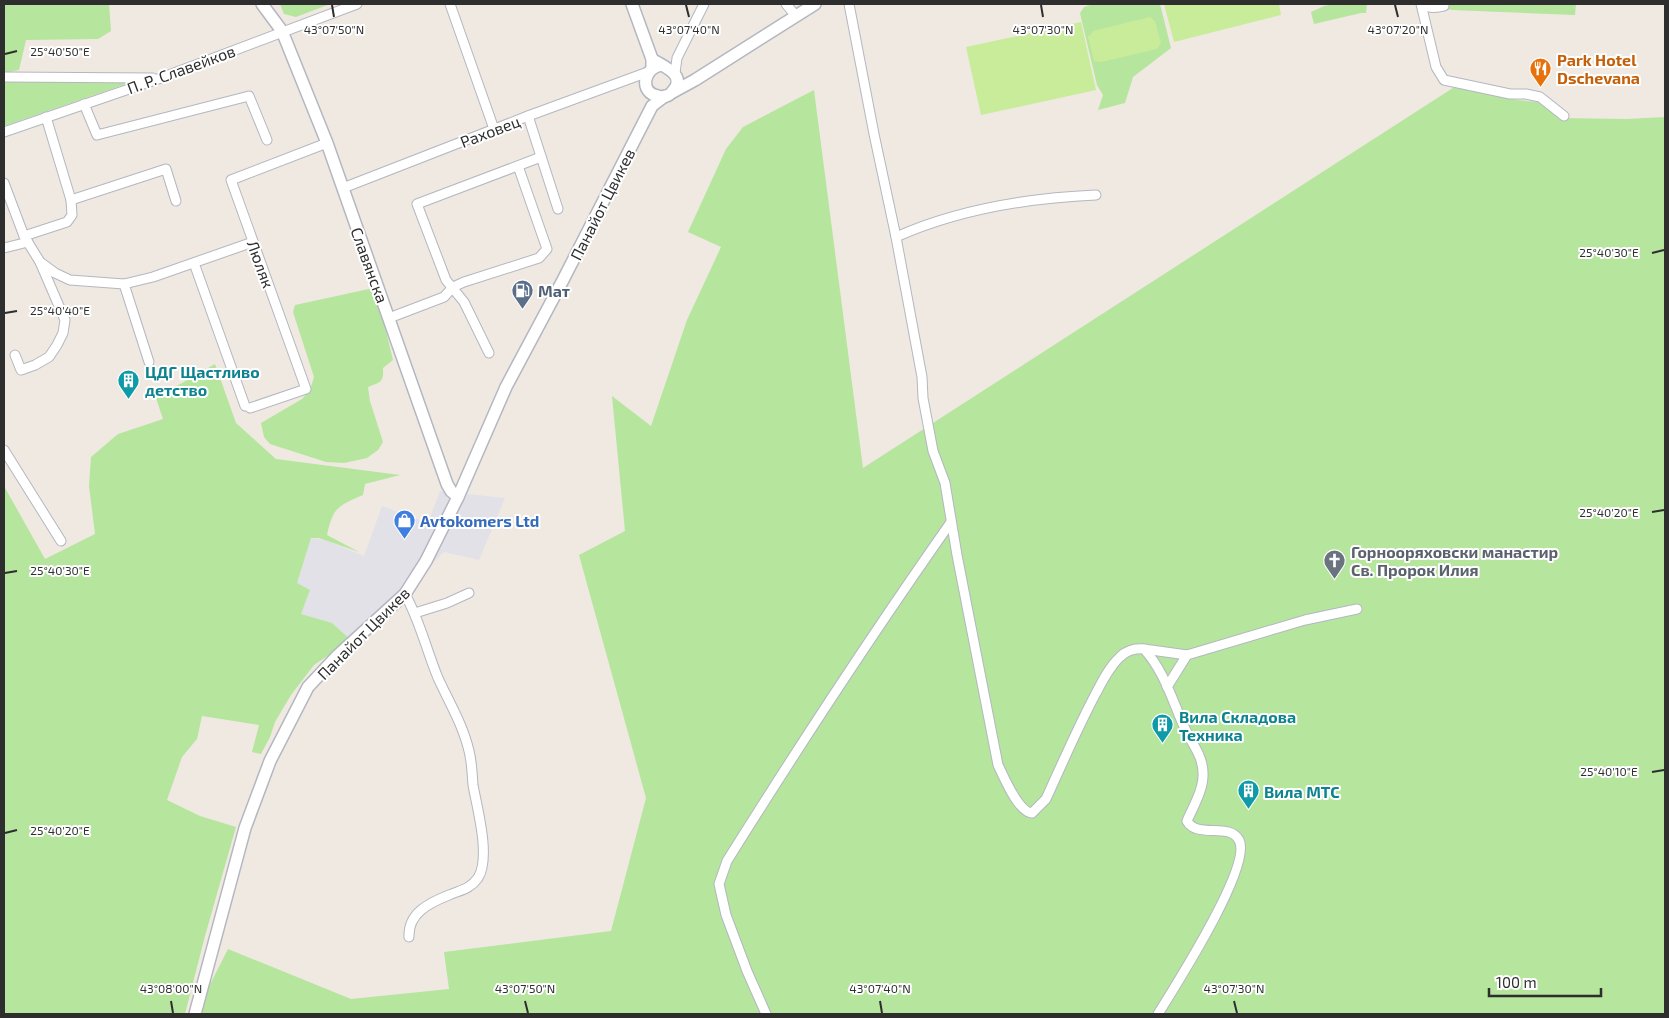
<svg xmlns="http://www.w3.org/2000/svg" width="1669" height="1018" font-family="'Exo 2',sans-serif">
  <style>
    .industrial { fill: #e3e1e8 }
    .green { fill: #b6e59e }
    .pitch { fill: #c9ec9a }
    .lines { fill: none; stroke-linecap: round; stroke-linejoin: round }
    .minor-casing { stroke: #b4b7c1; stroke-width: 11 }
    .tertiary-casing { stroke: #b4b7c1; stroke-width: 14 }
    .minor { stroke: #fff; stroke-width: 9 }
    .tertiary { stroke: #fff; stroke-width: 11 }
    .ticks { fill: none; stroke: #2e2e2e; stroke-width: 2 }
    .labels { text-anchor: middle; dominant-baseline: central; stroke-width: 4; stroke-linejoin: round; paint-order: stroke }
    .food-label { font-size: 16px; font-weight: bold; fill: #c56008; stroke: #fff; text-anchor: start }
    .street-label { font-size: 16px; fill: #2e2e2e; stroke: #fff }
    .service-label { font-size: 16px; font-weight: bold; fill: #4e5e75; stroke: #fff; text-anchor: start }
    .culture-label { font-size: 16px; font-weight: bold; fill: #0d838f; stroke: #fff; text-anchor: start }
    .shop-label { font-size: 16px; font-weight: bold; fill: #366cbe; stroke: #fff; text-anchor: start }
    .worship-label { font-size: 16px; font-weight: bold; fill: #5b616d; stroke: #fff; text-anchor: start }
    .ticks-label { font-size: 12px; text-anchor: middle; fill: #2e2e2e; stroke: #fff; stroke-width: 4; stroke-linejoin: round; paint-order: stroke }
  </style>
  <rect width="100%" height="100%" fill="#efe9e1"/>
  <!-- industrial -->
  <path class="industrial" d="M440,491L505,498L479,560L444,552L351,640L332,624L301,614L296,584L311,538L325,540L364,556L382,506L428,523Z"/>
  <!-- green -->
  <g class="green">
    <path d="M4,4H109L111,31L98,39L26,40L19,70L4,73Z"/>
    <path d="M280,4H330L296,17L284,14Z"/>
    <path d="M1093,4H1160L1171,48L1133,77L1125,103L1098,110L1103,95L1097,85L1080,13L1084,7Z"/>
    <path d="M1335,4H1367L1366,13H1361L1314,24L1311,12L1324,6Z"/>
    <path d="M1427,4H1576L1575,15L1453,10L1436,8Z"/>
    <path d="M127,80L129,83L4,126V82Z"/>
    <path d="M1456,86L1517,100L1538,102L1559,118L1627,119L1665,117V1014H195L228,949L351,999L449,989L444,952L611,931L646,798L579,555L625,531L612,396L651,426L687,320L721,247L688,232L726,149L743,127L814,90L863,468Z"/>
    <path d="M369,289L377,294L393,360L383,368C384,383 380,382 368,387L370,401L383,442L378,450L367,458L344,463L326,462L270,444L264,437L261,423L302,399L310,390L314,377L293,312L295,305Z"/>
    <path d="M215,364L236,423L276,459L400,475L365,484L363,495C338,506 333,507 327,535L359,552L319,538H311L297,583L310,590L301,614L332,623L351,640L314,665L291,695L275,722L270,737L261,754L252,752L259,725L202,716L197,739L182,757L167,800L200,816L236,827L205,936L185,1014H4V486L45,559L95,534L89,486L91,457L118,434L163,419L156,398Z"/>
  </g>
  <!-- pitch -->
  <g class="pitch">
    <path d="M1164,4H1279L1281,15L1174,42Z"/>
    <path d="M1150,17L1155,21L1161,43L1157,49L1101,62L1094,61L1088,37L1093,31Z"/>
    <path d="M1081,22L1096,90L981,115L966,47Z"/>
  </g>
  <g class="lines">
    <defs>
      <g id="minor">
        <path d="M450,4L494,129"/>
        <path d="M786,4L796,16"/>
        <path d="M849,4L874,134L896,237L922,377L923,398L933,451L945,483L957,555L998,765C1004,777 1018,812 1032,813L1046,799C1062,764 1077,729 1095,695C1102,682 1109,667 1120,657C1127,650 1134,648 1144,649C1165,672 1173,703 1186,731C1193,745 1203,757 1203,773C1204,789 1193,807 1187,821C1197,839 1229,822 1239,840C1253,865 1174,988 1158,1014"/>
        <path d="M1421,4L1436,67L1444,80L1510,94H1526L1540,97L1564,116"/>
        <path d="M1423,4C1429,9 1437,8 1444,6"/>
        <path d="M675,73L677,58L704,4"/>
        <path d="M4,77L153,78"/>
        <path d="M84,104L97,135L249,96L267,140"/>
        <path d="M528,116L558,209"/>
        <path d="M4,132L161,78L357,4"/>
        <path d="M4,183L24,236L40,262L65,320L63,333L57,345L49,357L35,365L21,370L15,355"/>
        <path d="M343,188L528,116L648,72"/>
        <path d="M71,200L166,169L176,201"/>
        <path d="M24,236L67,222L72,215L71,200L46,117"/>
        <path d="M896,237C959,209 1028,198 1096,195"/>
        <path d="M4,248L28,242"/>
        <path d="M40,262L55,273L70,280L124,284L153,277L253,242"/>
        <path d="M194,263L245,406"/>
        <path d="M124,284L149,362"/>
        <path d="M389,318L444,297L453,287L464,282L539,258L547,249L518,166"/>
        <path d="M489,353L464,302L446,280L417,204L541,157"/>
        <path d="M250,408L306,389L231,180L327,143"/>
        <path d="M4,450L61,541"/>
        <path d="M405,594C420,621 426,649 438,678C449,702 463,725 469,751C472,762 472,774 473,785C477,808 491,857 478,878C470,889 461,890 449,895C429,903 408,913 409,937"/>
        <path d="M415,613L447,603L469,593"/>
        <path d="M1144,649L1187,655L1305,620L1357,609"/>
        <path d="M1167,687L1187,655"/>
        <path d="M766,1014L747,971L726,915L719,884L727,861C799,746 873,633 951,522"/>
      </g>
      <g id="tertiary">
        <path d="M262,4L282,31L327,143L447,484L451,491L458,497"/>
        <path d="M632,4L652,59V66"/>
        <path d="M652,59C661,66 689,74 672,92C669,96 663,98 658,96C639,93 643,67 662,65"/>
        <path d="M673,92L695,80L815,4"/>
        <path d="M195,1014L245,828L270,761L308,687L337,656L405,594L426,561L458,497L506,387L563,280L652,106L665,96"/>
      </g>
    </defs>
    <!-- minor casing -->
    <use href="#minor" class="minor-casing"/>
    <!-- tertiary casing -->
    <use href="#tertiary" class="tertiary-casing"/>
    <!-- minor -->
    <use href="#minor" class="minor"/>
    <!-- tertiary -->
    <use href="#tertiary" class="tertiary"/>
  </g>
  <!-- ticks -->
  <path class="ticks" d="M332,5L334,17M686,5L689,17M1041,5L1043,17M1395,5L1398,17M5,54L17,51M1652,253L1664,250M5,313L17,311M1652,512L1664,510M5,573L17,571M1652,772L1664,770M5,833L17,830M171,1001L173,1013M525,1001L528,1013M880,1001L882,1013M1234,1001L1237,1013"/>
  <!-- icons -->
  <defs>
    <symbol id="restaurant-pin" viewBox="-11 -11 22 30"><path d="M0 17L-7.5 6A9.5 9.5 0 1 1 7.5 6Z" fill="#e8710a" stroke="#fff"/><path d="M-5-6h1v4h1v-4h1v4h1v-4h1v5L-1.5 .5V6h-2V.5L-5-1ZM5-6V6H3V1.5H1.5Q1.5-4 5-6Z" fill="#fff"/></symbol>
    <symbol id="fuel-pin" viewBox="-11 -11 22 30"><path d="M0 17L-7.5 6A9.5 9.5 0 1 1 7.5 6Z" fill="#5c6f8a" stroke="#fff"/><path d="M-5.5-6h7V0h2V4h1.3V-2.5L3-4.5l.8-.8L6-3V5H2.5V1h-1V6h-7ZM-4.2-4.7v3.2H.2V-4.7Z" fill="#fff"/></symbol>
    <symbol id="building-pin" viewBox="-11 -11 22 30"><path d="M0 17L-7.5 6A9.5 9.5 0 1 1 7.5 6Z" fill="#0f9aa8" stroke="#fff"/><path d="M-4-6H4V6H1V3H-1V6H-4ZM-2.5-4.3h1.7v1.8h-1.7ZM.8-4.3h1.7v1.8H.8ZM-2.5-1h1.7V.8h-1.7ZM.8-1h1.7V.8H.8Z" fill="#fff"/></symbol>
    <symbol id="shop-pin" viewBox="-11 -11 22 30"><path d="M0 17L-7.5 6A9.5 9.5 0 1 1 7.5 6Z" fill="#3f7fe0" stroke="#fff"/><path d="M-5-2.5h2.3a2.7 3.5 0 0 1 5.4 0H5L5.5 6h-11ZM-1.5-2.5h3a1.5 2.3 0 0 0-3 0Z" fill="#fff"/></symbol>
    <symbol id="church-pin" viewBox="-11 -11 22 30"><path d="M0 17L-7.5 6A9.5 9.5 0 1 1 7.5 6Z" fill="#6b7280" stroke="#fff"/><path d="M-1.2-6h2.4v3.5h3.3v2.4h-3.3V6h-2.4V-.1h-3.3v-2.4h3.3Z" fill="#fff"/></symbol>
  </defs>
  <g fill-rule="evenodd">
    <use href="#restaurant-pin" x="1528" y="56" width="25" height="34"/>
    <use href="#fuel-pin" x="510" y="278" width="25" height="34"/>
    <use href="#building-pin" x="116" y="368" width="25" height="34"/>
    <use href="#shop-pin" x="392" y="508" width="25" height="34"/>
    <use href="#church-pin" x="1322" y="548" width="25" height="34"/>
    <use href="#building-pin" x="1150" y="712" width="25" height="34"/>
    <use href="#building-pin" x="1236" y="778" width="25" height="34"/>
  </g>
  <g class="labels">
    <!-- food labels -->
    <g class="food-label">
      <text x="1557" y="59">Park Hotel<tspan x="1557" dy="18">Dschevana</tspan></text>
    </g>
    <!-- street labels -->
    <g class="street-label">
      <text transform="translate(181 69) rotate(-20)">П. Р. Славейков</text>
      <text transform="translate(490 131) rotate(-21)">Раховец</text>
      <text transform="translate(602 204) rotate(-63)">Панайот Цвикев</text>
      <text transform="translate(261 264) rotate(70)">Люляк</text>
      <text transform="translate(370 265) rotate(70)">Славянска</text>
      <text transform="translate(363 633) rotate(-45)">Панайот Цвикев</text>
    </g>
    <!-- service labels -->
    <g class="service-label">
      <text x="538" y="290">Мат</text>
    </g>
    <!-- culture labels -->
    <g class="culture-label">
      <text x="145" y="371">ЦДГ Щастливо<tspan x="145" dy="18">детство</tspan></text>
      <text x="1179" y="716">Вила Складова<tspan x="1179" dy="18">Техника</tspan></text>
      <text x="1264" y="791">Вила МТС</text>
    </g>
    <!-- shop labels -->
    <g class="shop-label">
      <text x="420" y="520">Avtokomers Ltd</text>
    </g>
    <!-- worship labels -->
    <g class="worship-label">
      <text x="1351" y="551">Горнооряховски манастир<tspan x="1351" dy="18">Св. Пророк Илия</tspan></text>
    </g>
  </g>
  <g class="ticks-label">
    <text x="334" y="34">43°07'50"N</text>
    <text x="689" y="34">43°07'40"N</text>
    <text x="1043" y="34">43°07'30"N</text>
    <text x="1398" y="34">43°07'20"N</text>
    <text x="60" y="56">25°40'50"E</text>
    <text x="1609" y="257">25°40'30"E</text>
    <text x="60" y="315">25°40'40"E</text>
    <text x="1609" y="517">25°40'20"E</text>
    <text x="60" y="575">25°40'30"E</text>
    <text x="1609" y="776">25°40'10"E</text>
    <text x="60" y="835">25°40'20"E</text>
    <text x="171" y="993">43°08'00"N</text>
    <text x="525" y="993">43°07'50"N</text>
    <text x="880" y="993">43°07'40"N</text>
    <text x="1234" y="993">43°07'30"N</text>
  </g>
  <!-- border -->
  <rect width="1669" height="1018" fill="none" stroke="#2e2e2e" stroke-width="10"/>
  <!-- scale -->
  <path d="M1489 988v8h112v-8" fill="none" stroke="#2e2e2e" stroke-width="2.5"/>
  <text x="1496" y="988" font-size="15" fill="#2e2e2e" stroke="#ffffff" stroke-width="4" paint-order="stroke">100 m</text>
</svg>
